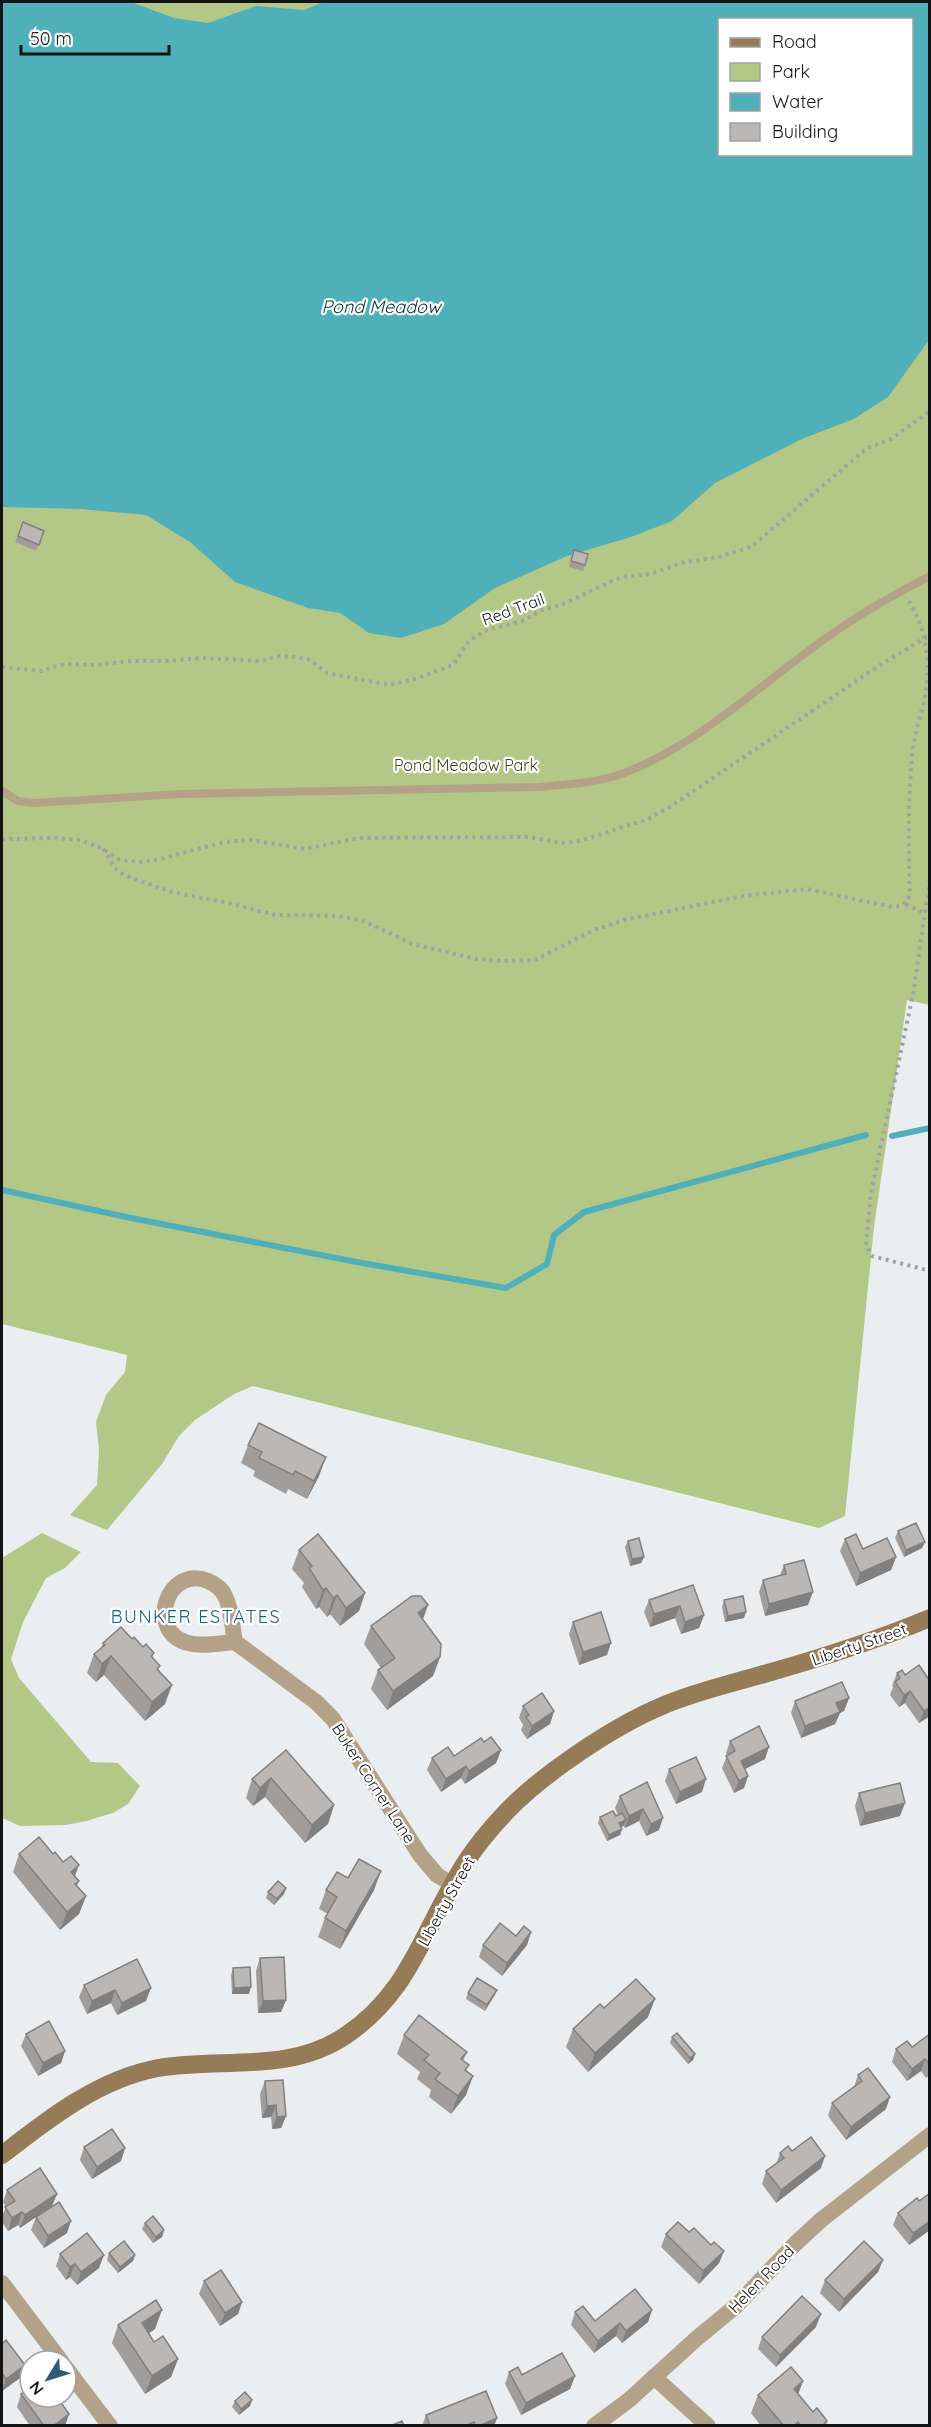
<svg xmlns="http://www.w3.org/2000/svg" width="931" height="2427" font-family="Quicksand,sans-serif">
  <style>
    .green { fill: #b3c886; fill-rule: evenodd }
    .water { fill: #4fb0ba; fill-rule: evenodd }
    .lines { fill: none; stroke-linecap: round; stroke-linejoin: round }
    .stream { stroke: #4fb0ba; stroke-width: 6 }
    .path { stroke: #9fa1a4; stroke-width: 4; stroke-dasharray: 3 4.5; stroke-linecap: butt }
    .service { stroke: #b3a188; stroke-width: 8 }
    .minor { stroke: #b3a188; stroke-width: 16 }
    .secondary { stroke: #957c56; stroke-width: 18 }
    .wall { fill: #a09d9b }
    .shaded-wall { fill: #82807e }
    .building { fill: #bab7b4; stroke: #82807e; stroke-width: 1.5 }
    .labels { text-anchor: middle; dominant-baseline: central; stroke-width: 4.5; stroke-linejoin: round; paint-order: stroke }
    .street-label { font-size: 16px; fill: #121314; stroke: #fff }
    .park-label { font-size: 16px; fill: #3a4717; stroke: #fff }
    .water-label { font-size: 18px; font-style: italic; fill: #013237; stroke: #fff }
    .neighbourhood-label { font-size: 18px; letter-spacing: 1.5px; fill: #0f5d8a; stroke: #fff }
  </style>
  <rect width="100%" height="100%" fill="#ebeef1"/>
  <!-- green -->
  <g class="green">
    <path d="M2,2H929V1005L907,1000L874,1227L845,1516L819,1528L253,1386L234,1394L195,1420L179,1436L162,1464L107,1530L70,1515L97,1485L99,1451L96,1422L106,1395L125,1372L127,1355L2,1324ZM720,20H912V154H720Z"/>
    <path d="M42,1533L81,1552L65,1568L46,1578L23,1622L11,1659L19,1678L91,1762L118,1763L140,1786L128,1804L113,1813L86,1821L66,1825L20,1826L2,1818V1558Z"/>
  </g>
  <!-- water -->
  <path class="water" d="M2,2H131L174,18L208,23L256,6L304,10L323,2H929V340L888,397L854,419L804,438L715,483L672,521L631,537L567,556L495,588L444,624L401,638L369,633L340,613L308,608L235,582L190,542L146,515L80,509L2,507ZM720,20H912V154H720Z"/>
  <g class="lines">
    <!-- stream -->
    <g class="stream">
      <path d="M892,1136L930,1128"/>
      <path d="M2,1190L131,1218L362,1263L506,1288L547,1264L554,1235L584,1212L866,1135"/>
    </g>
    <!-- path -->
    <g class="path">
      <path d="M2,667L41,671L65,664L94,665L131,661H165L203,658L260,661L279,656L298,657L310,660L327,673L390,685L412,680L453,665L469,641L484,631L522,621L542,610L561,605L621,577L651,574L680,563L719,557L751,547L867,448L891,439L930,411"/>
      <path d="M2,839L54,838L81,840L103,849L120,860L141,862L160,859L224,842L251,840L305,849L358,838L528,837L563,843L580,841L648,819L673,805L877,667L930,635"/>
      <path d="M103,849L116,869L126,876L172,892L228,903L275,915L339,916L366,922L412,944L476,959L499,961L535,960L594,930L624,920L743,896L807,889L892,907C903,906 906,904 910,894C908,848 908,801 912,756C914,736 919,721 924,702C931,665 928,633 909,601"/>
      <path d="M930,880L913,994L871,1193L866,1245L872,1256L930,1271"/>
      <path d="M906,904L924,913"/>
    </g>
    <!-- service -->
    <path class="service" d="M2,791L18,801L34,803L180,794L539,787C567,784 597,783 624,773C703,743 769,676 839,629C868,609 899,592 930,576"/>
    <!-- minor -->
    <g class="minor">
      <path d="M235,1642C220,1643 202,1647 188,1643C145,1632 167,1564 208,1581C215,1584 222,1589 225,1596C232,1609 232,1628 235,1642L316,1702L333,1719L420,1855L437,1875L452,1884"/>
      <path d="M2,2283L61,2361"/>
      <path d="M66,2368L110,2426"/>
      <path d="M654,2377L708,2426"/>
      <path d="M594,2426L629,2400L696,2339L736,2306L795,2244L821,2220L930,2135"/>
    </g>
    <!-- secondary -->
    <path class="secondary" d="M2,2155C48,2119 99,2079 158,2068C221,2057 288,2074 345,2036C406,1995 419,1942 454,1882C468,1855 487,1832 508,1810C544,1773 614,1726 662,1706C694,1692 730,1684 764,1674C821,1658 875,1641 930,1618"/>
  </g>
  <!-- wall -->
  <g class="wall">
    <path d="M23,522L44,531L36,551L15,542Z"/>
    <path d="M574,550L588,554L583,571L569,567Z"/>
    <path d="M248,1445L319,1476L307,1499L288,1489L286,1494L253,1476L255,1471L241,1463Z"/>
    <path d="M898,1531L925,1542L922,1548L904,1557L895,1538Z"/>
    <path d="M845,1539L863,1549L896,1557L891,1570L856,1586L840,1551Z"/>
    <path d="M628,1541L644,1557L641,1563L630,1566L625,1547Z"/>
    <path d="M299,1550L365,1593L359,1611L340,1626L330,1614L327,1617L319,1607L316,1609L302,1587L304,1583L292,1569Z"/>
    <path d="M784,1565L808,1605L765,1616L759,1592L763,1580L780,1575Z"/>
    <path d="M693,1585L704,1615L699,1628L681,1634L675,1618L650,1627L644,1612L649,1600Z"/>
    <path d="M724,1600L744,1618L725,1622L722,1607Z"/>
    <path d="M428,1605L423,1619L440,1657L433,1676L387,1710L371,1689L378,1670L381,1668L364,1644L371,1626Z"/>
    <path d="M573,1622L607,1655L579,1665L569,1634Z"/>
    <path d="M132,1639L154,1653L152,1658L159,1670L165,1704L145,1721L104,1675L96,1682L87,1673L94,1654L101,1648L103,1643Z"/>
    <path d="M897,1673L930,1681V1716L919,1723L905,1703L899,1707L890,1695L893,1687L892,1686Z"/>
    <path d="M849,1698L844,1711L840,1713L835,1724L801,1738L791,1713L795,1701Z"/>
    <path d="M523,1706L554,1711L550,1724L527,1739L521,1730L523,1725L519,1718Z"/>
    <path d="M730,1741L765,1759L745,1769L748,1776L744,1788L734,1793L722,1768L727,1756L726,1753Z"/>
    <path d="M286,1750L334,1805L328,1824L305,1843L265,1797L253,1806L246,1798L252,1779Z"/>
    <path d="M501,1750L496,1763L465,1784L461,1778L441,1792L427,1770L432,1758L454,1756Z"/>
    <path d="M669,1769L702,1792L676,1804L665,1781Z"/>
    <path d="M647,1782L659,1830L646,1836L639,1821L625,1828L623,1826L621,1827L622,1829L620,1835L607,1841L598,1823L600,1817L616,1816L618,1815L615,1808L620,1796Z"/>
    <path d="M859,1793L900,1816L860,1826L855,1806Z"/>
    <path d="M19,1854H53L79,1881L77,1886L86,1896L79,1914L60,1930L13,1872Z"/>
    <path d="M348,1878L374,1890L340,1949L318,1937L325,1918L328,1914L319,1909L326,1890Z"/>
    <path d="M286,1888L284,1894L274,1905L266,1898L268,1892Z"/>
    <path d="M531,1932L527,1945L502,1976L479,1957L483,1945Z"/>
    <path d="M260,1958L286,2000L281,2012L258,2013L256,1971Z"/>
    <path d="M137,1959L146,2001L117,2015L111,2003L87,2014L79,1997L84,1985Z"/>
    <path d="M233,1968L249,1994H232L231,1975Z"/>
    <path d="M497,1990L494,1996L485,2011L466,1999L468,1993Z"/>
    <path d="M604,2008L648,2017L588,2072L566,2047L573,2029Z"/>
    <path d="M26,2034L65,2051L61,2063L38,2076L21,2046Z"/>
    <path d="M930,2034V2075L926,2078L921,2071L907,2081L892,2062L896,2049L912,2047Z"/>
    <path d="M404,2035L467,2052L463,2061L467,2071L466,2095L451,2114L429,2097L431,2090L417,2079L420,2072L397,2054Z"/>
    <path d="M672,2037L695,2054L693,2060L688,2064L670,2043Z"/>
    <path d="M858,2075L886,2109L846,2140L828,2116L832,2103L854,2087Z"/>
    <path d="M265,2081L286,2116L281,2128L272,2129L271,2117L262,2118L260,2094Z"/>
    <path d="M84,2147L125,2148L121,2161L92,2179L80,2160Z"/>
    <path d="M792,2151L821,2168L776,2203L762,2184L766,2171L776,2164L780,2153Z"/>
    <path d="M7,2190L57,2194L52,2206L67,2233L44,2248L31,2230L36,2217L20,2228L18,2225L8,2231L2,2222V2216L6,2207L3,2202Z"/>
    <path d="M930,2193V2230L909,2245L893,2225L898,2213L919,2201Z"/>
    <path d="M145,2223L164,2230L162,2237L153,2243L142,2229Z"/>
    <path d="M689,2232L711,2245L724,2251L719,2263L699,2284L661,2247L666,2234Z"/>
    <path d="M109,2253L135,2255L133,2261L118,2273L107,2260Z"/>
    <path d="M60,2254L99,2268L77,2285L70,2277L66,2280L56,2266Z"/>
    <path d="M883,2260L878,2272L839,2312L820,2293L825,2280Z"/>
    <path d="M204,2281L242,2302L238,2314L220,2326L199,2294Z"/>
    <path d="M652,2310L648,2322L622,2343L616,2336L594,2353L571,2325L575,2312L595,2321Z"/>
    <path d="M118,2325L155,2329L149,2333L154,2342L178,2359L171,2377L145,2394L112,2343Z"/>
    <path d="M816,2327L776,2367L758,2349L762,2337Z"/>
    <path d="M2,2344L25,2365L20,2378L2,2391Z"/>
    <path d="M509,2372L522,2375L575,2376L570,2389L521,2415L505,2384Z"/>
    <path d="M803,2381L798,2394L813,2412L827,2421L826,2426H761L751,2413L758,2395Z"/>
    <path d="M21,2394L69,2414L65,2426H30L17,2407Z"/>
    <path d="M252,2400L250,2406L239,2415L232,2407L235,2401Z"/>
    <path d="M426,2415L497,2418L494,2426H422Z"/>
  </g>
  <!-- shaded-wall -->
  <g class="shaded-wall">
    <path d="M326,1457L319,1476L307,1499L314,1481Z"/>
    <path d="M925,1542L922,1548L904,1557L906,1550Z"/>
    <path d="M644,1557L641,1563L630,1566L632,1559Z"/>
    <path d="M896,1557L891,1570L856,1586L860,1573Z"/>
    <path d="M326,1588L319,1607L316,1609L323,1590Z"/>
    <path d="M813,1592L808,1605L765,1616L769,1604Z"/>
    <path d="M365,1593L359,1611L340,1626L346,1608Z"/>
    <path d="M337,1595L330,1614L327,1617L333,1598Z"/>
    <path d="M428,1605L421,1624L418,1613Z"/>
    <path d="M680,1606L675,1618L650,1627L654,1614Z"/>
    <path d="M746,1612L744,1618L725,1622L728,1616Z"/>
    <path d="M704,1615L699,1628L681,1634L685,1622Z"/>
    <path d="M611,1643L607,1655L579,1665L583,1652Z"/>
    <path d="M111,1656L104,1675L96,1682L102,1664Z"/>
    <path d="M440,1657L433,1676L387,1710L393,1691Z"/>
    <path d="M172,1685L165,1704L145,1721L152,1702Z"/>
    <path d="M910,1691L905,1703L899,1707L904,1695Z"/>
    <path d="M849,1698L844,1711L840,1713L835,1724L801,1738L805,1726L836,1703Z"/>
    <path d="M930,1707V1716L919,1723L924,1711Z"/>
    <path d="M554,1711L550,1724L527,1739L532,1726Z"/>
    <path d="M769,1747L765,1759L737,1773L741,1761Z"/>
    <path d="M501,1750L496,1763L465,1784L469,1771Z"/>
    <path d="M466,1766L461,1778L441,1792L446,1779Z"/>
    <path d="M748,1776L744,1788L734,1793L739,1781Z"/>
    <path d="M271,1778L265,1797L253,1806L260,1788Z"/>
    <path d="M706,1779L702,1792L676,1804L680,1792Z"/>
    <path d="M905,1803L900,1816L860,1826L865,1813Z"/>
    <path d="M334,1805L328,1824L305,1843L312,1825Z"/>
    <path d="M643,1809L639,1821L625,1828L629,1816Z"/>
    <path d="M663,1818L659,1830L646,1836L651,1824Z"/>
    <path d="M626,1820L623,1826L617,1830L619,1823Z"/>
    <path d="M622,1829L620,1835L607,1841L609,1835Z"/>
    <path d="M79,1865L72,1884L71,1872Z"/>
    <path d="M381,1871L374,1890L340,1949L346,1931Z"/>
    <path d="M286,1888L284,1894L274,1905L277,1899Z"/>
    <path d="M86,1896L79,1914L60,1930L67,1912Z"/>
    <path d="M531,1932L527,1945L502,1976L507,1963Z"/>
    <path d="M251,1987L249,1994H232L234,1988Z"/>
    <path d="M151,1988L146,2001L117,2015L122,2003Z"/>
    <path d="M115,1990L111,2003L87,2014L92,2001Z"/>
    <path d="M497,1990L494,1996L485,2011L487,2005Z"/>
    <path d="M655,1999L648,2017L588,2072L595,2053Z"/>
    <path d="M286,2000L281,2012L258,2013L263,2001Z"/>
    <path d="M65,2051L61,2063L38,2076L43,2063Z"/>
    <path d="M695,2054L693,2060L688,2064L690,2058Z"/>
    <path d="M925,2059L921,2071L907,2081L912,2069Z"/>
    <path d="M473,2076L466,2095L451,2114L458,2096Z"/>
    <path d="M890,2097L886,2109L846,2140L851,2127Z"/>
    <path d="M276,2105L271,2117L262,2118L267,2106Z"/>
    <path d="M286,2116L281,2128L272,2129L277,2117Z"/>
    <path d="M125,2148L121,2161L92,2179L97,2167Z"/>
    <path d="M825,2156L821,2168L776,2203L781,2190Z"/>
    <path d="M57,2194L52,2206L20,2228L25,2215Z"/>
    <path d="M22,2212L18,2225L8,2231L12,2218Z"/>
    <path d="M71,2221L67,2233L44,2248L48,2236Z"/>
    <path d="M930,2221V2230L909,2245L913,2233Z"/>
    <path d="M164,2230L162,2237L153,2243L156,2237Z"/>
    <path d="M724,2251L719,2263L699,2284L703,2271Z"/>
    <path d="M104,2255L99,2268L77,2285L81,2272Z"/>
    <path d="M135,2255L133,2261L118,2273L120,2267Z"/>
    <path d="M883,2260L878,2272L839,2312L844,2299Z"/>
    <path d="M75,2264L70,2277L66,2280L70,2267Z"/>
    <path d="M242,2302L238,2314L220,2326L225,2313Z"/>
    <path d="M162,2310L155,2329L136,2342L142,2323Z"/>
    <path d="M652,2310L648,2322L622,2343L626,2331Z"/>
    <path d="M821,2314L816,2327L776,2367L780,2355Z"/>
    <path d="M620,2323L616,2336L594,2353L598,2341Z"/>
    <path d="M178,2359L171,2377L145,2394L152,2376Z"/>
    <path d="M25,2365L20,2378L2,2391L6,2379Z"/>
    <path d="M575,2376L570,2389L521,2415L526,2403Z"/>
    <path d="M803,2381L796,2400L794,2389Z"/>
    <path d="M252,2400L250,2406L239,2415L241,2409Z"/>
    <path d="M69,2414L65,2426H53Z"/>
    <path d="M497,2418L494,2426H479Z"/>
  </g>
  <!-- building -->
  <g class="building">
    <path d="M23,522L44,531L39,545L18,536Z"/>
    <path d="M574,550L588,554L585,565L571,561Z"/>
    <path d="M259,1423L326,1457L314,1481L295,1471L293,1475L259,1458L262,1452L248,1445Z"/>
    <path d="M916,1523L925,1542L906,1550L898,1531Z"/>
    <path d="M318,1534L365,1593L346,1608L337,1595L333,1598L326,1588L323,1590L309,1568L312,1566L299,1550Z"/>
    <path d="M856,1534L863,1549L887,1538L896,1557L860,1573L845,1539Z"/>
    <path d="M639,1538L644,1557L632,1559L628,1541Z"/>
    <path d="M804,1560L813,1592L769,1604L763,1580L786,1574L784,1565Z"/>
    <path d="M693,1585L704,1615L685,1622L680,1606L654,1614L649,1600Z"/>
    <path d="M412,1596H421L428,1605L418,1613L441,1644L440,1657L393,1691L378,1670L395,1658L371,1626Z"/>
    <path d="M743,1596L746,1612L728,1616L724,1600Z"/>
    <path d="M601,1612L611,1643L583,1652L573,1622Z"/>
    <path d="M121,1627L132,1639L134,1637L143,1647L146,1644L154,1653L151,1656L160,1666L157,1669L172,1685L152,1702L111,1656L102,1664L94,1654L105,1645L103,1643Z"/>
    <path d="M919,1665L930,1681V1707L924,1711L910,1691L904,1695L895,1682L900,1678L897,1673L902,1670L905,1675Z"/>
    <path d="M842,1682L849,1698L836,1703L840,1712L805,1726L795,1701Z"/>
    <path d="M542,1693L554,1711L532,1726L526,1717L529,1715L523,1706Z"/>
    <path d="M759,1726L769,1747L741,1761L748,1776L739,1781L726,1756L735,1751L730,1741Z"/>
    <path d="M491,1737L501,1750L469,1771L466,1766L446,1779L432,1758L448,1747L454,1756L481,1738L484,1742Z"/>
    <path d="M286,1750L334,1805L312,1825L271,1778L260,1788L252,1779Z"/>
    <path d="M696,1757L706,1779L680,1792L669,1769Z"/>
    <path d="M647,1782L663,1818L651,1824L643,1809L629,1816L620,1796Z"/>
    <path d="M900,1783L905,1803L865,1813L859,1793Z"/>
    <path d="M613,1811L616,1816L622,1813L626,1820L619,1823L622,1829L609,1835L600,1817Z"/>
    <path d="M39,1837L53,1854L55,1852L63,1862L71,1856L79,1865L71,1872L79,1881L75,1884L86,1896L67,1912L19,1854Z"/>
    <path d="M359,1859L381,1871L346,1931L325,1918L337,1897L326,1890L337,1872L348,1878Z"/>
    <path d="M278,1881L286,1888L277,1899L268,1892Z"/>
    <path d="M500,1923L516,1936L524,1926L531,1932L507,1963L483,1945Z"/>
    <path d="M284,1957L286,2000L263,2001L260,1958Z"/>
    <path d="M137,1959L151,1988L122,2003L115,1990L92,2001L84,1985Z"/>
    <path d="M250,1967L251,1987L234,1988L233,1968Z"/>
    <path d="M477,1978L497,1990L487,2005L468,1993Z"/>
    <path d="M636,1979L655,1999L595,2053L573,2029L600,2004L604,2008Z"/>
    <path d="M419,2015L467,2052L461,2059L469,2065L465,2070L473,2076L458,2096L435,2079L440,2073L424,2060L429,2055L404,2035Z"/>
    <path d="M49,2021L65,2051L43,2063L26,2034Z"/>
    <path d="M677,2033L695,2054L690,2058L672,2037Z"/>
    <path d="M930,2034V2064L925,2059L912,2069L896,2049L907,2041L912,2047Z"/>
    <path d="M868,2068L890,2097L851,2127L832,2103L862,2081L858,2075Z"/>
    <path d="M283,2080L286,2116L277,2117L276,2105L267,2106L265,2081Z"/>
    <path d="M112,2129L125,2148L97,2167L84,2147Z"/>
    <path d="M811,2137L825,2156L781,2190L766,2171L784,2158L780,2153L788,2146L792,2151Z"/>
    <path d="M40,2168L57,2194L25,2215L22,2212L12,2218L5,2207L15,2201L7,2190Z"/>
    <path d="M930,2193V2221L913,2233L898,2213L917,2198L919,2201Z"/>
    <path d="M59,2202L71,2221L48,2236L36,2217Z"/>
    <path d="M153,2216L164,2230L156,2237L145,2223Z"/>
    <path d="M678,2222L689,2232L694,2228L711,2245L714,2242L724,2251L703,2271L666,2234Z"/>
    <path d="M87,2233L104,2255L81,2272L75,2264L70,2267L60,2254Z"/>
    <path d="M124,2241L135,2255L120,2267L109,2253Z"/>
    <path d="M864,2241L883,2260L844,2299L825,2280Z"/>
    <path d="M221,2270L242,2302L225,2313L204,2281Z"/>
    <path d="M635,2289L652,2310L626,2331L620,2323L598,2341L575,2312L583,2306L595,2321Z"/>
    <path d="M802,2296L821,2314L780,2355L762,2337Z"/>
    <path d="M156,2300L162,2310L142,2323L154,2342L163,2336L178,2359L152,2376L118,2325Z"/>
    <path d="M6,2340L25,2365L6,2379L2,2373V2344Z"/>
    <path d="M562,2353L575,2376L526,2403L509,2372L518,2367L522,2375Z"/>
    <path d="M791,2367L803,2381L794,2389L813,2412L817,2408L827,2421L822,2426H801L798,2422L794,2426H784L758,2395Z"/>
    <path d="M30,2388V2397H57L69,2414L53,2426H44L21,2394Z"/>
    <path d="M486,2391L497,2418L479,2426H476L474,2422L465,2426H430L426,2415Z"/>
    <path d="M245,2392L252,2400L241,2409L235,2401Z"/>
    <path d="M402,2421L404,2426H390Z"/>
  </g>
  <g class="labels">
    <!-- street labels -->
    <g class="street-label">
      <text transform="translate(513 609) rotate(-20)">Red Trail</text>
      <text transform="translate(859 1644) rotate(-19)">Liberty Street</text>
      <text transform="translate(374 1783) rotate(57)">Buker Corner Lane</text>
      <text transform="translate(446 1901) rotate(-61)">Liberty Street</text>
      <text transform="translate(761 2279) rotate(-46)">Helen Road</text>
    </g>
    <!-- park labels -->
    <g class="park-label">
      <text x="466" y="765">Pond Meadow Park</text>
    </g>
    <!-- water labels -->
    <g class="water-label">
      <text x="381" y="306">Pond Meadow</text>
    </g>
    <!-- neighbourhood labels -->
    <g class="neighbourhood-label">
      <text x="196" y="1616">BUNKER ESTATES</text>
    </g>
  </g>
  <!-- border -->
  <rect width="931" height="2427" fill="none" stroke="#121314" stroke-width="6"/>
  <!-- legend -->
  <rect x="718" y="18" width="195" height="138" fill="#ffffff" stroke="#a0a1a1" stroke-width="1.5"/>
  <rect x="730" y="38" width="30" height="9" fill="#957c56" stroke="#a0a1a1" stroke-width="1.5"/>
  <text x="772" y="48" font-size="18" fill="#121314">Road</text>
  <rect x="730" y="63" width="30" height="18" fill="#b3c886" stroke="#a0a1a1" stroke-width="1.5"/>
  <text x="772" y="78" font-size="18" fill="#121314">Park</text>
  <rect x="730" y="93" width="30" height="18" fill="#4fb0ba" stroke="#a0a1a1" stroke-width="1.5"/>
  <text x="772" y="108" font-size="18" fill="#121314">Water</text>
  <rect x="730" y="123" width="30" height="18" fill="#bab7b4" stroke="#a0a1a1" stroke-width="1.5"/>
  <text x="772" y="138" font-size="18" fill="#121314">Building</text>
  <!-- north arrow -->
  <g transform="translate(48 2379) rotate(232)"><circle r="28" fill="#ffffff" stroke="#a0a1a1" stroke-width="1.5"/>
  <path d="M0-4.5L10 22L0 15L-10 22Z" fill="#2d5b7a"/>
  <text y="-9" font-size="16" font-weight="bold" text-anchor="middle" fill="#121314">N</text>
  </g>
  <!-- scale -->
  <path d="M21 45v9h148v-9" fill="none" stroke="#121314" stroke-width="3"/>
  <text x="30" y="45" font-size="18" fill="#121314" stroke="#ffffff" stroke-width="4.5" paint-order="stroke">50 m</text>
</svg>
